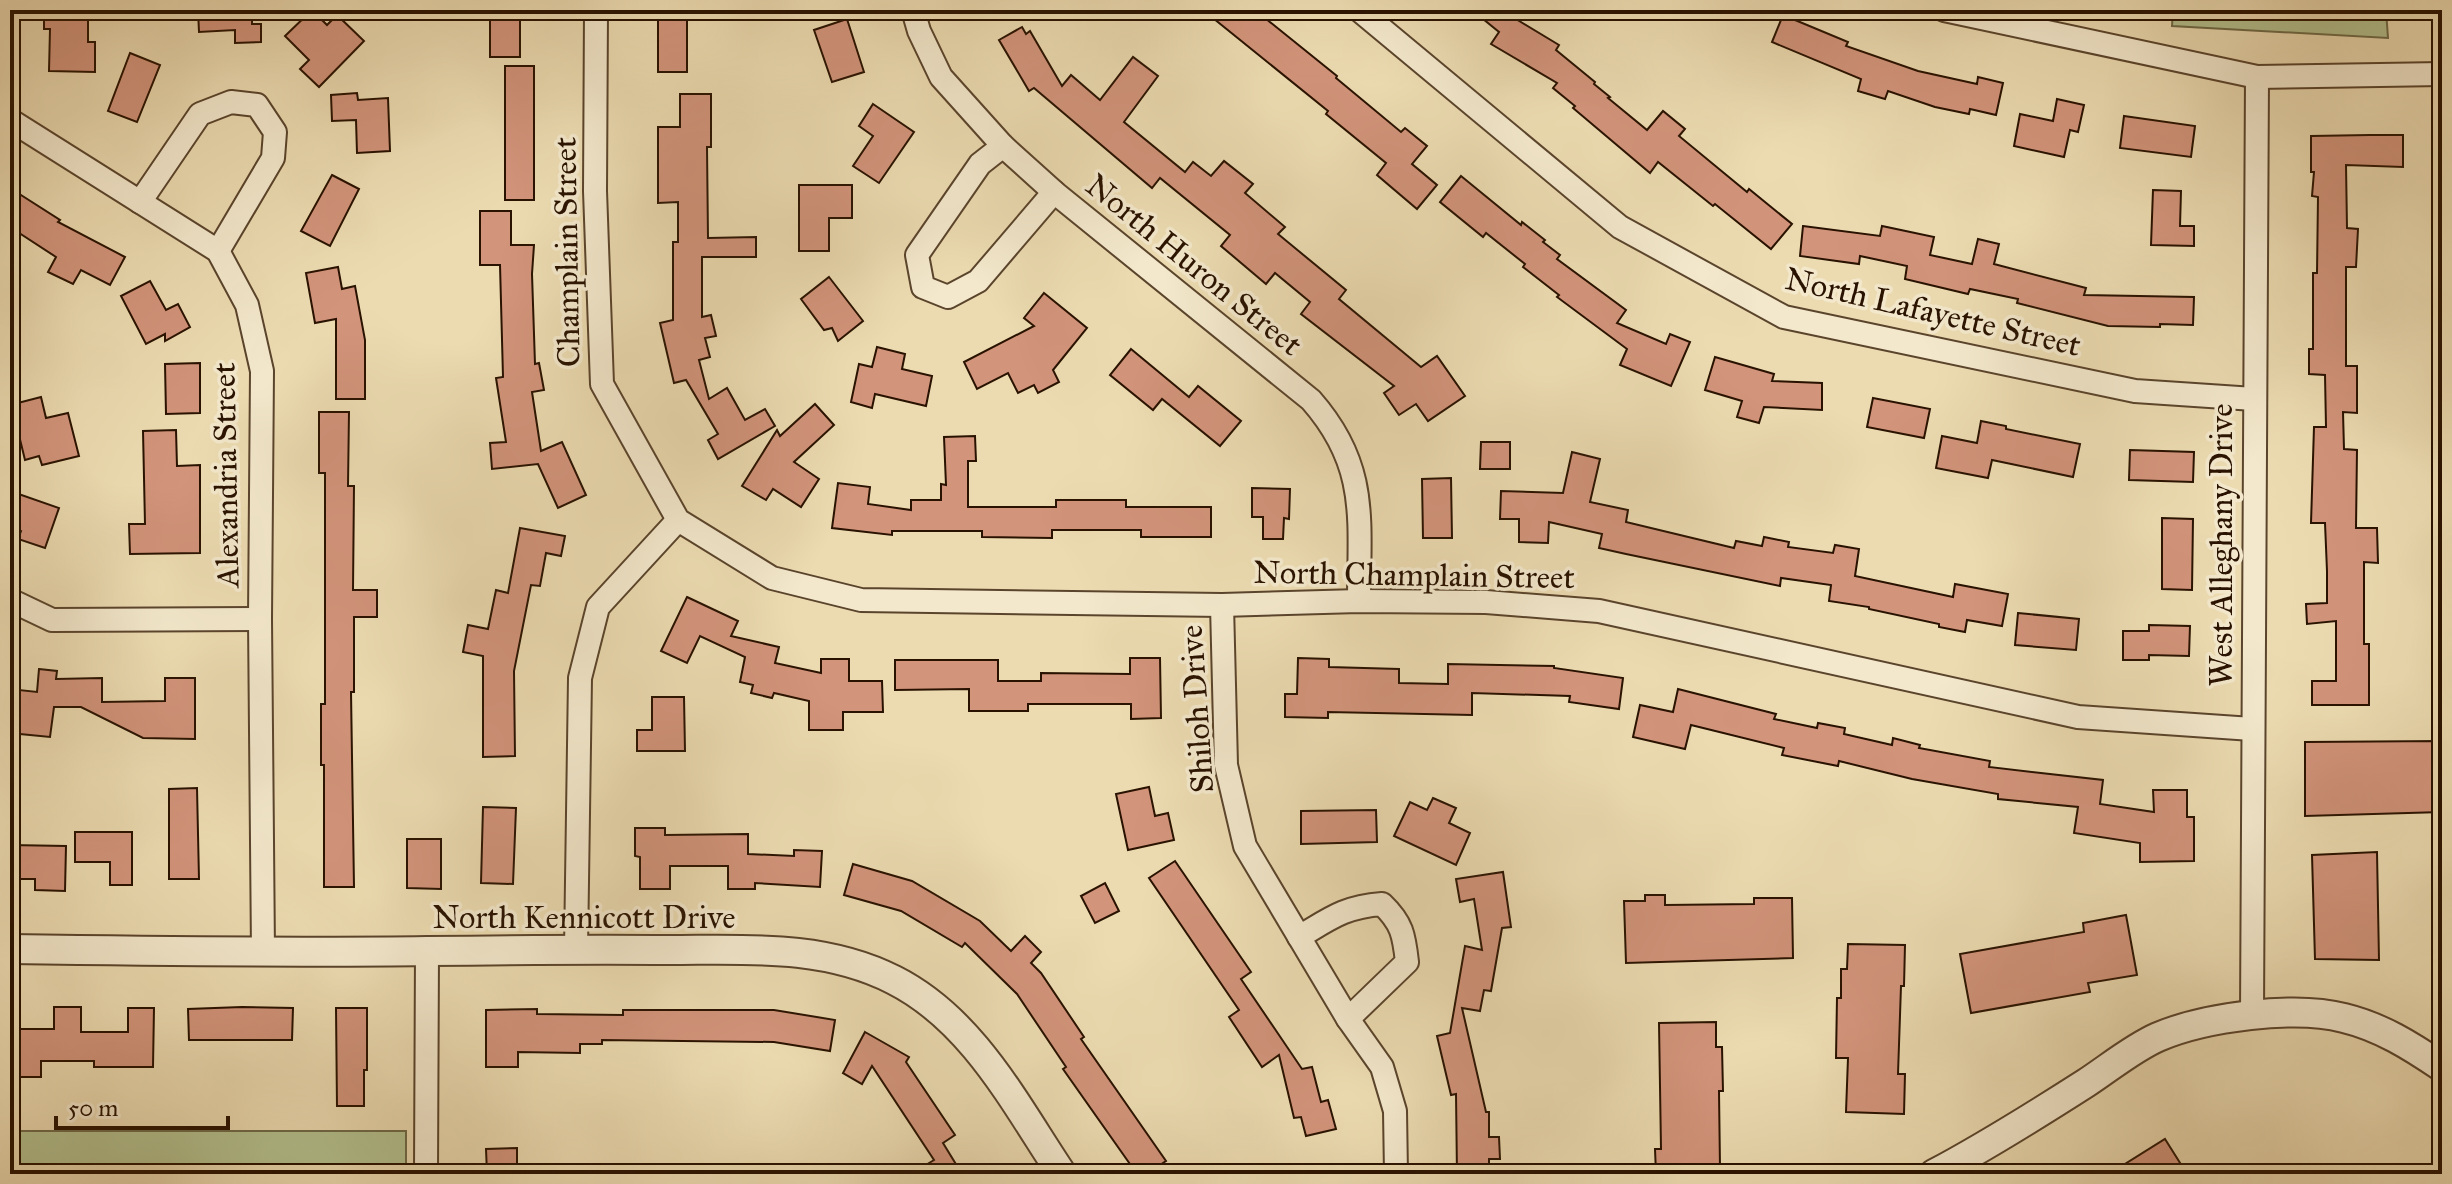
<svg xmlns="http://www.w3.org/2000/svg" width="2452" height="1184" font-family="'IM FELL Great Primer',serif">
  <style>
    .green { fill: #b3c18f; stroke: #6e6a48; stroke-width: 2 }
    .building { fill: #d2947b; stroke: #291200; stroke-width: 2 }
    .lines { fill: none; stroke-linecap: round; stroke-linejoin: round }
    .minor-casing { stroke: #5a442c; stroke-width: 26 }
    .tertiary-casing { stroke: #5a442c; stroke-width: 32 }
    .minor { stroke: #f3e8cc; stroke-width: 22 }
    .tertiary { stroke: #f3e8cc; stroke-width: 28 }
    .labels { text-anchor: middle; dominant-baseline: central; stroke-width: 7; stroke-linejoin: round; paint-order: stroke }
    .street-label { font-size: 32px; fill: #291200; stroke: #f3e8cc }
  </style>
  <rect width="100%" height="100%" fill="#ecdbb1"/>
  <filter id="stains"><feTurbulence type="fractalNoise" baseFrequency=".0025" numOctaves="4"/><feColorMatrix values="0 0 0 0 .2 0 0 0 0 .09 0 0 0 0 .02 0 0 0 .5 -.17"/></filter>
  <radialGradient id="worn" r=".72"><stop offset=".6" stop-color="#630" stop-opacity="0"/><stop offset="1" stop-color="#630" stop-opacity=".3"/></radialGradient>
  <!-- green -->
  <g class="green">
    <path d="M2173,10H2386L2388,38L2172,26Z"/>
    <rect x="10" y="1131" width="396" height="43"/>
  </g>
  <!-- building -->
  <g class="building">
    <path d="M44,10H88V42H95V72L49,71L50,29H44Z"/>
    <path d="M198,10H252V24H261V42L235,43V30L199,32Z"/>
    <path d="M312,10L327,25L337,15L364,41L319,87L300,69L309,60L285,36Z"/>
    <rect x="490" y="10" width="30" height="47"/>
    <path d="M1203,10H1255L1337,76L1336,78L1401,132L1405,128L1427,146L1412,164L1437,185L1417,209L1377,175L1386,163L1326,114L1328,111Z"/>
    <path d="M1472,10H1501L1559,45L1556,50L1595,82L1594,84L1610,97L1608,98L1647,130L1663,111L1685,129L1679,136L1747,192L1749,189L1792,224L1771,249L1715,204L1713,206L1658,162L1650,173L1573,108L1575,106L1553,88L1557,83L1491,44L1499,32Z"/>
    <rect x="658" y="12" width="29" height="60"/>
    <path d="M1783,15L1848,42L1846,46L1918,71L1977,84L1978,77L2003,83L1996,115L1970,109L1969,114L1935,107L1888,91L1885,99L1858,91L1861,79L1772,42Z"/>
    <path d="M847,19L864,72L832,82L814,30Z"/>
    <path d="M1022,27L1026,34L1030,31L1062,86L1071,75L1100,100L1133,57L1158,76L1124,122L1185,172L1193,162L1211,176L1224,161L1253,184L1245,193L1285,227L1278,234L1346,290L1339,299L1421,367L1437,356L1465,396L1428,421L1416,404L1399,415L1384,393L1394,386L1301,314L1310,302L1275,273L1266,284L1221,246L1230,235L1160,178L1152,188L1034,88L1029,91L999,40Z"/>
    <path d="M130,53L160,65L137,122L108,111Z"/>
    <rect x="505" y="66" width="29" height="134"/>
    <path d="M357,93L358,100L388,98L390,151L357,153L356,120L332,121L331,95Z"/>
    <path d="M680,94H711V147H707L708,238L756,237V257H702V317L711,315L716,336L705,338L710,357L699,360L709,399L727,388L745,420L765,409L775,426L718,459L708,440L718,434L686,380L674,383L660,323L673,320V242H678V202L658,203V127H680Z"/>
    <path d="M2057,99L2084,105L2078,132L2070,130L2064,157L2014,146L2020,114L2053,121Z"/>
    <path d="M873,104L914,132L879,183L853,166L873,136L859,126Z"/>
    <path d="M2124,116L2195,126L2191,157L2120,148Z"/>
    <path d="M2370,135H2403V167L2346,165L2347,228L2358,229L2356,267H2346V366H2357V413L2343,412L2344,449L2357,450L2356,528H2377L2378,563L2364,562V644H2369V705H2312V681H2336V621L2307,624L2306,604L2327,603V571L2325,523H2311L2314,427H2326L2325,375L2309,374V349H2313V273H2317L2318,197L2312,196L2314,172H2311V136Z"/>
    <path d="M332,175L359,189L330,246L301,231Z"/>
    <path d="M1461,176L1521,225L1522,222L1545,240L1543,242L1560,255L1557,259L1626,310L1617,323L1666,344L1670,334L1690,342L1671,386L1620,365L1627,349L1557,297L1559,295L1523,267L1525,264L1486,233L1483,237L1440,202Z"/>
    <path d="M799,185H852V218H829V251H799Z"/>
    <path d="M10,188L60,220L58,222L125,257L110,285L81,270L73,284L48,272L56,257L10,227Z"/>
    <path d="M2153,190L2181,191L2180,226H2194V246L2151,245Z"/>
    <path d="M480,211H511V245H534L532,274L535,364L539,363L544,390L532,392L541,451L562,442L586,495L558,508L538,464L492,469L490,443L506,442L496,378L503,377L500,265H480Z"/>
    <path d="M1803,226L1880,236L1882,226L1934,237L1930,255L1972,264L1978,239L1999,244L1994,264L2086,288L2084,295L2194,297L2193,325L2160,324V327L2108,326L2017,303L2018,299L1970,289L1968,294L1905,279L1907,266L1860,256L1859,264L1800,256Z"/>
    <path d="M338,267L342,289L355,286L365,340V399H336V319L315,323L306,273Z"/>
    <path d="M829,277L863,321L838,341L832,328L824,330L801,299Z"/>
    <path d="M150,281L166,310L178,304L190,327L165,341V334L146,344L121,296Z"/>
    <path d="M1044,293L1087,328L1053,370L1059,382L1038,393L1034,385L1018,393L1008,373L977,389L964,362L1034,326L1024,318Z"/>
    <path d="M877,347L905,354L902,369L932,376L926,406L875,394L872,408L851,402L859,364L872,367Z"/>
    <path d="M1131,349L1189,397L1198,386L1241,421L1220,446L1162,399L1153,410L1110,375Z"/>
    <path d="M1715,357L1774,374L1772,381L1822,383V410L1764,407L1759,423L1737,417L1742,401L1705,390Z"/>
    <path d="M200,363V413L166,414L165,364Z"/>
    <path d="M41,397L46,418L68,413L79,456L42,465L39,456L25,460L17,427L10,428V405Z"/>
    <path d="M1873,398L1930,409L1924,438L1867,427Z"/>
    <path d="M815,404L834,425L794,462L819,479L801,507L773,489L766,500L742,486L777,430L780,436Z"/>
    <path d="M319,412H349L348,486H354L353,590H377V617H354V692H351L354,887H324V765H321V704H325V473H319Z"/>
    <path d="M1981,421L2006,426V429L2080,444L2073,477L1992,460L1988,478L1936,468L1942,436L1977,443Z"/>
    <path d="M176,430L177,466L200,465V553L130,554L129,524H145L143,431Z"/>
    <path d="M975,436L976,461H968V507H1056V500H1126V507H1211V537H1141V530H1052V538L982,537V531H892V535L832,528L838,483L870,487L868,504L911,510V500H941V484L946,485L944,437Z"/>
    <path d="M1481,442H1510V469H1480Z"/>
    <path d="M2130,450L2194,452L2193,482L2129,480Z"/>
    <path d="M1572,452L1600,459L1590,502L1628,510L1626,522L1734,548L1736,541L1762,546L1764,537L1789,542L1788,547L1833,553L1835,545L1859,549L1855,576L1953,597L1955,584L2008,594L2002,626L1967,620L1965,632L1939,627V624L1869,609V607L1829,601L1831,585L1781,578L1780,586L1626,554L1599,548L1602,534L1549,522L1548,543L1519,542V519H1500L1501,491L1563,493Z"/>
    <path d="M1451,478L1452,538H1423L1422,479Z"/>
    <path d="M1252,488L1290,489L1289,519L1284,518L1283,539H1263V517H1252Z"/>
    <path d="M10,491L59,508L45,548L18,539L21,531L10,527Z"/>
    <path d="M2162,518L2193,519L2192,590L2162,589Z"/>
    <path d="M520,528L565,536L561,556L546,553L540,586L531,585L514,671L515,756L483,757V656L463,652L468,625L488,629L496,590L508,593Z"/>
    <path d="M687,597L738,621L731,636L779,647L775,663L821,673V659H849V681H882L883,712H843V730H809V701L774,693L772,698L751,693L753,685L740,682L745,657L700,636L687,663L661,651Z"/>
    <path d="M2018,613L2079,619L2076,650L2015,645Z"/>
    <path d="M2149,625L2190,626L2189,656L2149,655V660H2123V631H2149Z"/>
    <path d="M1130,658H1160L1161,718L1131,719V704H1028V711H969V689L895,690V660H998V681H1041V673L1130,674Z"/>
    <path d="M1298,658L1329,659V667L1399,669V683L1448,684V664L1554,666V668L1623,678L1619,709L1569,702L1570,696L1472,693V715L1328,712V718L1285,717V694H1297Z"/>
    <path d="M39,669L57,671L56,679L102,678V702L165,701V678H195V739L143,738L81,707H54L50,737L10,733V689L37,692Z"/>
    <path d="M1678,689L1776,714L1774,719L1817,728L1818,723L1845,728L1844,734L1892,745L1893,738L1920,745L1919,748L1990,761L1989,767L2103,780L2100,804L2154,812L2153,790H2187V817H2194V861L2140,862V843L2074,833L2078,807L1998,799V794L1912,779L1839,761L1838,766L1782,755L1784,748L1691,725L1685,749L1633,737L1640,705L1673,712Z"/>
    <path d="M652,697H684L685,751H637V730H652Z"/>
    <path d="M2442,741V812L2305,816V742Z"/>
    <path d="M1149,787L1155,816L1168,813L1174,840L1128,850L1116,794Z"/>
    <path d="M197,788L199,879H169V789Z"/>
    <path d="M1433,798L1456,808L1449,823L1470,833L1456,865L1394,836L1410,802L1427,810Z"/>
    <path d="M483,807L516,808L513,884L481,883Z"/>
    <path d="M1376,810L1377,842L1301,844V811Z"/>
    <path d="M635,828H665V835L748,834V854L794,856V850L822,851L820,887L755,883V889H728V866H670V889H640V857L635,856Z"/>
    <path d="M75,832H132V885H110V862H75Z"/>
    <path d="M407,839H441V889L407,888Z"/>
    <path d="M10,845L66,846L65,891L35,890V879H10Z"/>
    <path d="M2377,852L2379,960L2315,959L2312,855Z"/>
    <path d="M1175,861L1251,972L1241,979L1302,1069L1312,1067L1321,1102L1328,1100L1336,1129L1306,1136L1301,1117L1294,1118L1279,1055L1262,1067L1229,1017L1239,1010L1149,878Z"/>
    <path d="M853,864L912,881L980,921L1011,951L1025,936L1041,952L1031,963L1041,973L1084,1037L1081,1039L1166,1161L1146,1174H1137L1063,1069L1066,1067L1017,994L965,943L962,947L901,911L844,895Z"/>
    <path d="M1503,872L1511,927L1502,928L1491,991L1484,990L1480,1011L1462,1008L1486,1112H1489V1137H1499L1500,1159H1489V1173L1457,1174L1456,1094L1451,1095L1437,1036L1450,1033L1465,946L1482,950L1474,899L1460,902L1456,879Z"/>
    <path d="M1105,883L1119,911L1095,923L1081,896Z"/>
    <path d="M1645,895H1665V905L1754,904V898H1792L1793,958L1626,963L1624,901H1645Z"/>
    <path d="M2126,915L2137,975L2088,983L2090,992L1971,1013L1960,954L2084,932L2083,923Z"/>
    <path d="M1848,944L1905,945L1904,986H1901L1898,1074H1905L1904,1114L1846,1112L1848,1058H1836L1837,998H1841V969H1847Z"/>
    <path d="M54,1007H81V1032H128V1008H154L153,1067H94V1061H41V1077H19V1029H54Z"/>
    <path d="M242,1007L293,1008L292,1040H189L188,1009Z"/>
    <path d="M336,1008H367V1070H364V1106H337Z"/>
    <path d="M537,1009V1014L623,1015V1010H774L835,1020L830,1051L774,1042L602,1040V1044H580V1053L518,1052V1067H486V1010Z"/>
    <path d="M1716,1022V1047H1722L1723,1091H1719L1720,1168H1716V1174H1656L1655,1149H1661L1659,1023Z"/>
    <path d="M865,1032L909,1057L906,1062L955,1135L943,1143L962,1174H911L934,1160L872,1066L862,1084L843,1073Z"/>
    <path d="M2165,1139L2187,1174H2109Z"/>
    <path d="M517,1148V1174H487L486,1149Z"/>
  </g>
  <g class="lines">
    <defs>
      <g id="minor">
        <path d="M596,10L595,191L602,384L678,520L772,578L861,600L1222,605L1359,601L1486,602L1599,611L2078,717L2252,729"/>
        <path d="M913,10L919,31L941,77L1003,146L1054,192L1311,400C1369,466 1359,519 1359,601"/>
        <path d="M1359,10L1620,227L1784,317L2135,391L2254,399"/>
        <path d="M1944,10L2257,77L2442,74"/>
        <path d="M10,120L218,251L247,305L262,371L260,619L263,952"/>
        <path d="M1003,146L980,164L917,255L923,287L948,297L978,281L1054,192"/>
        <path d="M140,202L200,114L231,102L257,105L275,132L273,158L218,251"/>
        <path d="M10,600L52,620L260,619"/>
        <path d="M1222,605L1226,765L1245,846L1348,1019L1382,1067L1395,1111L1396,1174"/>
        <path d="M1299,937C1331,918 1344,907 1382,904C1402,923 1404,935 1407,962L1348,1019"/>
        <path d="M576,949L580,678L598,607L678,520"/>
        <path d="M2252,1014L2257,77"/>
        <path d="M426,1174L427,951"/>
      </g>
      <g id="tertiary">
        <path d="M10,949C149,951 288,953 427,951C508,950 589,949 669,950C745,950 824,944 894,980C973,1020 1015,1104 1062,1174"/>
        <path d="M1934,1174C1987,1146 2036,1115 2086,1083C2109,1068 2133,1048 2158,1037C2205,1017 2295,1005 2344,1018C2381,1027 2411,1046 2442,1067"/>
      </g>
    </defs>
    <!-- minor casing -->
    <use href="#minor" class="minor-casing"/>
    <!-- tertiary casing -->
    <use href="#tertiary" class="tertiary-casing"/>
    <!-- minor -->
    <use href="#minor" class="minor"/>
    <!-- tertiary -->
    <use href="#tertiary" class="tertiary"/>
  </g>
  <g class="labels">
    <!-- street labels -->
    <g class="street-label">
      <text transform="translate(567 252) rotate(-91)">Champlain Street</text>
      <text transform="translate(1194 265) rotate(39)">North Huron Street</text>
      <text transform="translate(1933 312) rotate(13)">North Lafayette Street</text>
      <text transform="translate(226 475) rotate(-91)">Alexandria Street</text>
      <text transform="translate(2221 545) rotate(-90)">West Alleghany Drive</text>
      <text transform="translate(1414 575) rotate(1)">North Champlain Street</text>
      <text transform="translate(1197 709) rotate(-94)">Shiloh Drive</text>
      <text x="584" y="917">North Kennicott Drive</text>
    </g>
  </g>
  <!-- margin -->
  <rect width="2452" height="1184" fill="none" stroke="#ecdbb1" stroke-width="40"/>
  <rect x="12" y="12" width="2428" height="1160" fill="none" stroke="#291200" stroke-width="4"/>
  <rect x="20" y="20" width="2412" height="1144" fill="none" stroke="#291200" stroke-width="2"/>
  <!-- scale -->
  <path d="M56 1116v12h172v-12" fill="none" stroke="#291200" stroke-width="4"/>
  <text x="68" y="1116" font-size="24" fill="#291200" stroke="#f3e8cc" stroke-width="6" paint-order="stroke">50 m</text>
  <rect width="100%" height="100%" filter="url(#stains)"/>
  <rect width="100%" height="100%" fill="url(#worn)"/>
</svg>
